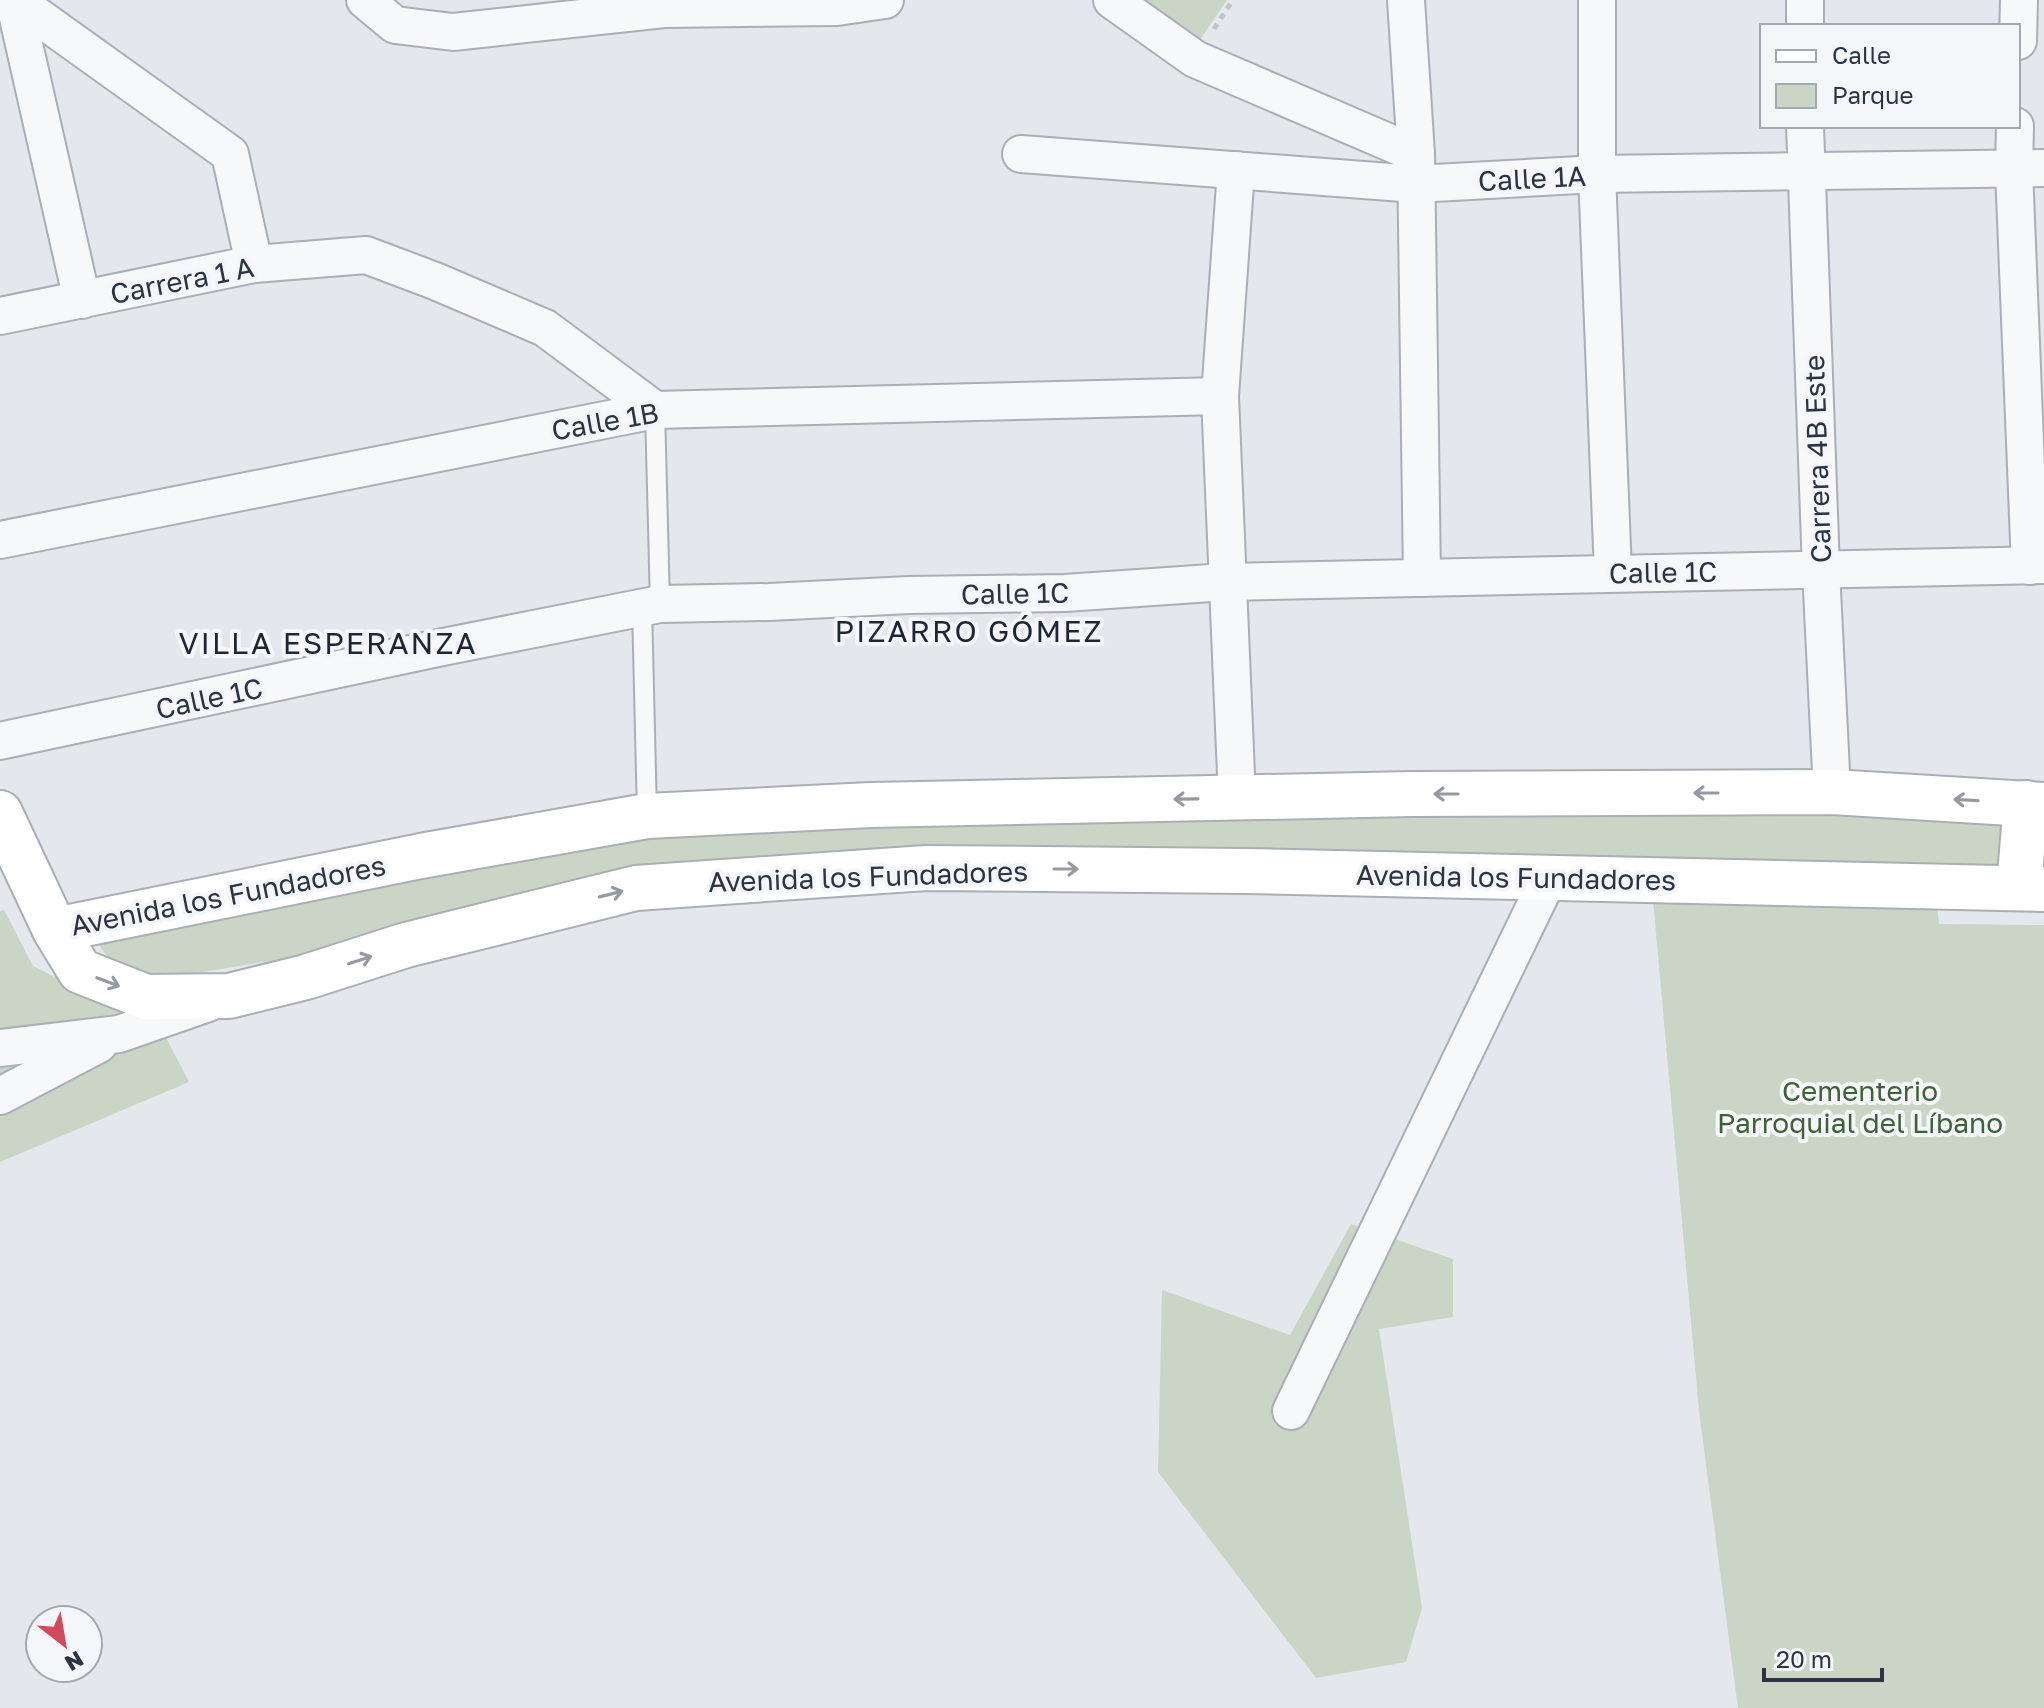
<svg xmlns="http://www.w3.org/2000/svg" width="2044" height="1708" font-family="'Golos Text',sans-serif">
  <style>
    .green { fill: #c9d6c5 }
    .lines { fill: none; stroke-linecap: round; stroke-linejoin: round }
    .lane-casing { stroke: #a9aeb7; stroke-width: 22 }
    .street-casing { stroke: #a9aeb7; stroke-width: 40 }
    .secondary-casing { stroke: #a9aeb7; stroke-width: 48 }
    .path { stroke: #c2c5cb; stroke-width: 5; stroke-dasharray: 6 6; stroke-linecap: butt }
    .lane { stroke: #f7f8fa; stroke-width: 18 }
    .street { stroke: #f7f8fa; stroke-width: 36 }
    .secondary { stroke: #fff; stroke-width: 44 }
    .oneway { stroke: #959aa2 }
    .labels { text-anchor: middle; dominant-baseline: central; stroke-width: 8; stroke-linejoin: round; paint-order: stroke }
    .street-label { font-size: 28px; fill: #2b3445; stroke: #f4f6f9 }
    .park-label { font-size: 28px; fill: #3f6138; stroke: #f4f6f9 }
    .neighbourhood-label { font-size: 30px; letter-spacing: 2px; fill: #1d2536; stroke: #f4f6f9 }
  </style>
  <rect width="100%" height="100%" fill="#e4e7ec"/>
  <!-- green -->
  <g class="green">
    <path d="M1128,0H1227L1195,47Z"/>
    <path d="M1513,808L1933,812L2008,823L2002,865L1653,857L1208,855L652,869L288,958L197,973L137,976L115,967L96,941L643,833Z"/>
    <path d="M1652,888L1936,896L1939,924L2044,925V1708H1738L1699,1411Z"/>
    <path d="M4,910L33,966L87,993L141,1007L163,1032L189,1082L0,1162V911Z"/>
    <path d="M1351,1224L1453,1259V1317L1379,1329L1422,1608L1406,1662L1316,1678L1158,1472L1162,1290L1290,1335Z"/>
  </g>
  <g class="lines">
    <defs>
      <g id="lane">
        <path d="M655,410L660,604"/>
        <path d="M642,606L647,816"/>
      </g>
      <g id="street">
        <path d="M14,0L82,300"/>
        <path d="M15,0L230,154L254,264"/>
        <path d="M365,0L395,25L453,32L664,9"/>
        <path d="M641,0L664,9L837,7L885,0"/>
        <path d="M1112,0L1195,59L1416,154"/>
        <path d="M1406,0L1416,154L1422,578"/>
        <path d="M1597,0V174L1613,573"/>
        <path d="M1805,26V0"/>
        <path d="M2018,41L2019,0"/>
        <path d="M1805,126L1821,570L1832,792"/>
        <path d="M2015,126L2014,170L2030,566"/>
        <path d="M1021,154L1416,184L1597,174L2044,168"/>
        <path d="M1236,170L1220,396L1237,798"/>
        <path d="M0,316L254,264L366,255L435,281L545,328L655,410"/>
        <path d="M0,540L655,410L1220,396"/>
        <path d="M0,741L438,648L660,604L769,602L909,595L1065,593L1226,582L2044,565"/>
        <path d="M0,1048L119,1034L208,1003"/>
        <path d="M0,1096L99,1044"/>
        <path d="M1291,1411L1548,879"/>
      </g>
      <g id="secondary">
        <path d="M0,813L55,930L80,971L146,997L229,996L306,977L406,945L636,888L926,868L1245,871L2044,889"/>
        <path d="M2019,887L2026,803"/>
        <path d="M55,930L421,856L647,816L871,805L1412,794L1832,792L2044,805"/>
      </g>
    </defs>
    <!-- lane casing -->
    <use href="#lane" class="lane-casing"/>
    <!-- street casing -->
    <use href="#street" class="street-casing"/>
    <!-- secondary casing -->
    <use href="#secondary" class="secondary-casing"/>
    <!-- path -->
    <path class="path" d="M1214,29L1233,0"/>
    <!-- lane -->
    <use href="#lane" class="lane"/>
    <!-- street -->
    <use href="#street" class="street"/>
    <!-- secondary -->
    <use href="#secondary" class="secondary"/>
  </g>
  <!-- one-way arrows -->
  <defs><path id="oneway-shaft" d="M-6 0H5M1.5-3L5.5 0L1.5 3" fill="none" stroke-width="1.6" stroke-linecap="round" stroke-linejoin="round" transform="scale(2)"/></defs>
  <g class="oneway">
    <use href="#oneway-shaft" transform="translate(1706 793) rotate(180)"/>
    <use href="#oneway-shaft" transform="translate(1446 794) rotate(180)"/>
    <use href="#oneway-shaft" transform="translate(1186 799) rotate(179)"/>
    <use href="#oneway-shaft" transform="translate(1966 800) rotate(-177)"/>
    <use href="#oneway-shaft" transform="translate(1066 869)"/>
    <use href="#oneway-shaft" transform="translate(611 894) rotate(-14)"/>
    <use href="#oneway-shaft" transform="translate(360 960) rotate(-18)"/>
    <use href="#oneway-shaft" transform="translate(108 982) rotate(21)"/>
  </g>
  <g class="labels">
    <!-- street labels -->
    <g class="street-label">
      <text transform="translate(1532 178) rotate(-3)">Calle 1A</text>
      <text transform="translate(182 280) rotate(-11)">Carrera 1 A</text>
      <text transform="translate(605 421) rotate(-10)">Calle 1B</text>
      <text transform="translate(1817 459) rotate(-92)">Carrera 4B Este</text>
      <text transform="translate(1663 572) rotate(-1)">Calle 1C</text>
      <text transform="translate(1015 593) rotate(-1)">Calle 1C</text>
      <text transform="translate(209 698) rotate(-12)">Calle 1C</text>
      <text transform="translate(868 876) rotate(-2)">Avenida los Fundadores</text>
      <text transform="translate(1516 877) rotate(1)">Avenida los Fundadores</text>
      <text transform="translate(228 895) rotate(-11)">Avenida los Fundadores</text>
    </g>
    <!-- park labels -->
    <g class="park-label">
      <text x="1860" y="1090">Cementerio<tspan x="1860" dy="32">Parroquial del Líbano</tspan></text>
    </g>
    <!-- neighbourhood labels -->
    <g class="neighbourhood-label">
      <text x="969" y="631">PIZARRO GÓMEZ</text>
      <text x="328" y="643">VILLA ESPERANZA</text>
    </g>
  </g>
  <!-- legend -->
  <rect x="1760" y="24" width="260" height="104" fill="#f4f6f9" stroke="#a4a8b1" stroke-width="2"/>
  <rect x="1776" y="50" width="40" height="12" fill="#ffffff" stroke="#a4a8b1" stroke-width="2"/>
  <text x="1832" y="64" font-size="24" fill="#2b3445">Calle</text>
  <rect x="1776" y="84" width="40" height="24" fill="#c9d6c5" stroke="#a4a8b1" stroke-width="2"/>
  <text x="1832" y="104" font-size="24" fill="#2b3445">Parque</text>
  <!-- north arrow -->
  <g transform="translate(64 1644) rotate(149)"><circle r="38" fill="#f4f6f9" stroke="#a4a8b1" stroke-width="2"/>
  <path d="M0-6L14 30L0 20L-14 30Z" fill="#d1495b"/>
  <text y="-12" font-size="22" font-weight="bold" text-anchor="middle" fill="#2b3445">N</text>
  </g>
  <!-- scale -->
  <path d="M1764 1668v12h118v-12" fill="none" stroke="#2b3445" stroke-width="4"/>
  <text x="1776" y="1668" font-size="24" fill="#2b3445" stroke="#f4f6f9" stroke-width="6" paint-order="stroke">20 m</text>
</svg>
